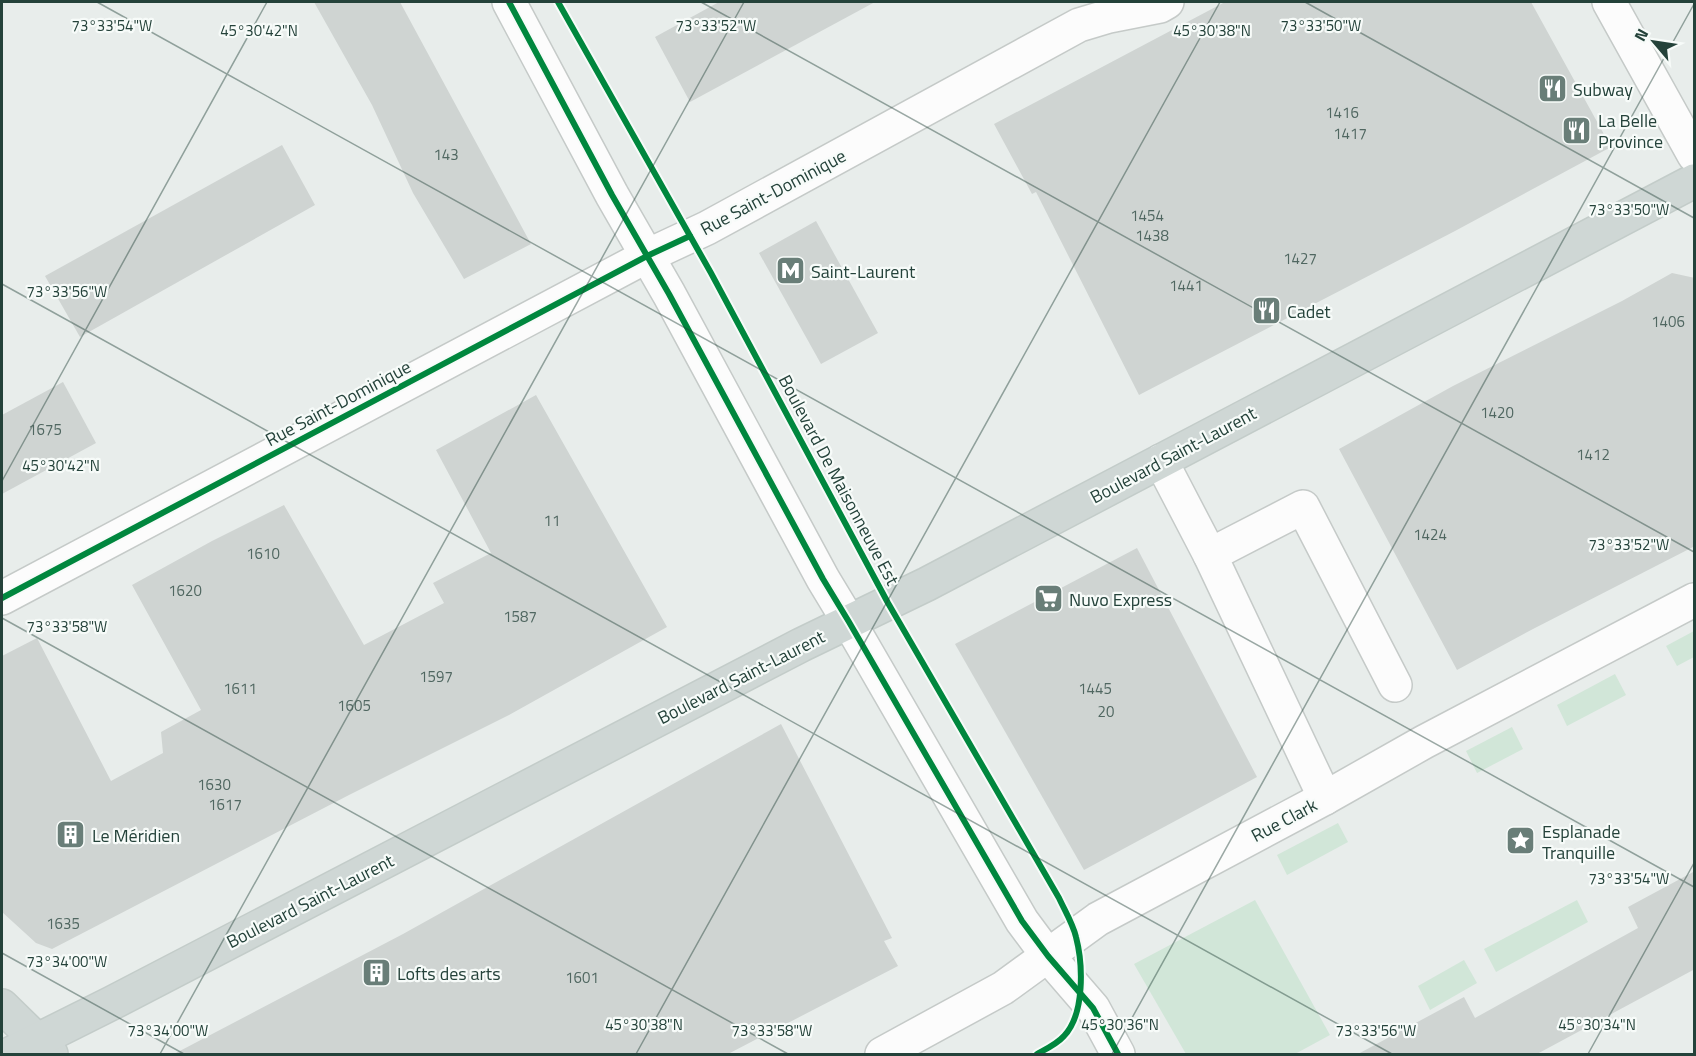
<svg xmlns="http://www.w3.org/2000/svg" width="1696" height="1056" font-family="'Titillium Web',sans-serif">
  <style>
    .green { fill: #d1e6d8 }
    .building { fill: #cfd4d2 }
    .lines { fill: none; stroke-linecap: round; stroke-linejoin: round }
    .minor-casing { stroke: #c5cac8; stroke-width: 36 }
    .major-casing { stroke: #c3ccc9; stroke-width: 36 }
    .minor { stroke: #fcfcfc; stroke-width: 33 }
    .major { stroke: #cfd7d5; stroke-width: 33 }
    .cycleway-casing { stroke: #f7fbf9; stroke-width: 10 }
    .cycleway { stroke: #00873e; stroke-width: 6 }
    .ticks { fill: none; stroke: #24423a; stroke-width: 1.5; stroke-opacity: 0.45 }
    .labels { text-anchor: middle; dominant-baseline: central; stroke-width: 4.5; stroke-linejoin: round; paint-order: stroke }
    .number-label { font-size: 15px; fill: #506761 }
    .poi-label { font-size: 18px; fill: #24423a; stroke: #f7fbf9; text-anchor: start }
    .street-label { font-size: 18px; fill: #24423a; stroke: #f7fbf9 }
    .ticks-label { font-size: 15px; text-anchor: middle; fill: #24423a; stroke: #f7fbf9; stroke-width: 4.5; stroke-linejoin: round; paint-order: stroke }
  </style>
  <rect width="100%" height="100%" fill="#e8edeb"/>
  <!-- green -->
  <g class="green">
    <path d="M1694,631V657L1677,666L1666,646Z"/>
    <path d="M1615,674L1626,695L1567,726L1557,705Z"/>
    <path d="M1512,727L1523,749L1477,773L1466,751Z"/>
    <path d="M1338,823L1348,842L1287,875L1277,855Z"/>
    <path d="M1255,900L1330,1035L1295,1054H1186L1134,964Z"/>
    <path d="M1577,900L1588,922L1496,972L1484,949Z"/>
    <path d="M1464,960L1477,983L1430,1010L1418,986Z"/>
  </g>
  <!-- building -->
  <g class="building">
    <path d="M314,2H400L531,244L464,279L413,193L372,105Z"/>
    <path d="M719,2H875L690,102L655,37Z"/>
    <path d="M1225,2H1531L1611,147L1455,231L1139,395L1036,192L1032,194L994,124Z"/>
    <path d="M282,145L315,205L80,337L45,276Z"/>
    <path d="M816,221L878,333L821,364L759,253Z"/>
    <path d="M1672,273L1695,278V546L1533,629L1457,670L1339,449L1453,386L1622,301Z"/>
    <path d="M63,382L96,443L2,494V415Z"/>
    <path d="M536,395L667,627L509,715L349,795L52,949L36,943L2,912V656L37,638L111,781L163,753L161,732L201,710L132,585L212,541L284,505L364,645L444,603L433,583L491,553L436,450Z"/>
    <path d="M1137,548L1257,777L1084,870L955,644Z"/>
    <path d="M781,724L892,938L884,941L898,966L728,1054H174L403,934Z"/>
    <path d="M1695,871V969L1537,1054H1358L1464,997L1475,1018L1638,928L1628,907Z"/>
  </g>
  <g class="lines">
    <defs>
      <g id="minor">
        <path d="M509,2L612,195L669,294L823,579L849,622L1022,921L1048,956L1093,1008L1118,1054"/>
        <path d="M1609,2L1694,155"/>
        <path d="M1161,461L1210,555L1325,798"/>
        <path d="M1210,555L1303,507L1395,685"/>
        <path d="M2,598L647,256L707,228L1079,25L1109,16L1160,6L1167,2"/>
        <path d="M882,1054L1003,988L1098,919L1325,798L1424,742L1694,600"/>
      </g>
      <g id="major">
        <path d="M2,1006L51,1054"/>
        <path d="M10,1054L112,1003L801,645L927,584L1694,181"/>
      </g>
    </defs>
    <!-- minor casing -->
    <use href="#minor" class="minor-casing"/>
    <!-- major casing -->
    <use href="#major" class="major-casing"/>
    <!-- minor -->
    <use href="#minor" class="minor"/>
    <!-- major -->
    <use href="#major" class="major"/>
    <defs>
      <g id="cycleway">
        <path d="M509,2L612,195L669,294L823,579L849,622L1022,921L1048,956L1093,1008L1118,1054"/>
        <path d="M558,2L711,273L888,603L1059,898C1065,911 1073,924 1076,937C1083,964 1085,1014 1064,1036C1057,1044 1046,1049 1037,1054"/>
        <path d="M2,598L647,256L690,236"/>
      </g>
    </defs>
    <!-- cycleway casing -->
    <use href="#cycleway" class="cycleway-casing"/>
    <!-- cycleway -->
    <use href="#cycleway" class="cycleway"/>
  </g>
  <!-- ticks -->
  <path class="ticks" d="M97,2L1694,887M701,2L1694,552M1305,2L1694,218M2,284L1392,1054M2,481L267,2M2,618L788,1054M2,953L184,1054M160,1054L744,2M636,1054L1220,2M1112,1054L1694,4M1588,1054L1694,863"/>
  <!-- icons -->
  <defs>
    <symbol id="restaurant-square" viewBox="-11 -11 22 22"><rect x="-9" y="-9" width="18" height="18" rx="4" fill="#697e78" stroke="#f7fbf9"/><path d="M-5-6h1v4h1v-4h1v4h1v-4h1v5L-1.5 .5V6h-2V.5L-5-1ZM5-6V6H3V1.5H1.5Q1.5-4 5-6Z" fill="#fff"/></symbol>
    <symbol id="metro-square" viewBox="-11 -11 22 22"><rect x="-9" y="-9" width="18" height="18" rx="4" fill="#697e78" stroke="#f7fbf9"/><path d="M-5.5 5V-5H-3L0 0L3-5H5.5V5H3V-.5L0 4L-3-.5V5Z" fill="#fff"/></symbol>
    <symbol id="supermarket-square" viewBox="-11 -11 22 22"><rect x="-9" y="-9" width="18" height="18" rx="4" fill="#697e78" stroke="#f7fbf9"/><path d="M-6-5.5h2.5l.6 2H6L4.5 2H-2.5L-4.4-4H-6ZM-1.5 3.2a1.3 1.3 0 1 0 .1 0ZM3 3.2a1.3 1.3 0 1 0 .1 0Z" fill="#fff"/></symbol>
    <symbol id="building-square" viewBox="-11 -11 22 22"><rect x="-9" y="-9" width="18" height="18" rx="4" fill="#697e78" stroke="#f7fbf9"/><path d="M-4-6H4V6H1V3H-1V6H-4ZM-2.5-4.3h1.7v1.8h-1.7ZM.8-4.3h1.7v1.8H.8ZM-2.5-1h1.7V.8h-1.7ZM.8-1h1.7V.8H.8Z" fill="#fff"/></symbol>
    <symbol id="sight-square" viewBox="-11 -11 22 22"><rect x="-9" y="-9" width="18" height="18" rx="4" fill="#697e78" stroke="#f7fbf9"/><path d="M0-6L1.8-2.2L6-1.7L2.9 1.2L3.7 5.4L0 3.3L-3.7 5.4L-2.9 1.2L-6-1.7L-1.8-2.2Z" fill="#fff"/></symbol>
  </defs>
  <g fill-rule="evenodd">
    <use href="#restaurant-square" x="1536" y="72" width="33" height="33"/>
    <use href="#restaurant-square" x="1560" y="114" width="33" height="33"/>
    <use href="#metro-square" x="774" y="254" width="33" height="33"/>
    <use href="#restaurant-square" x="1250" y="294" width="33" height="33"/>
    <use href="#supermarket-square" x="1032" y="582" width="33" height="33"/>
    <use href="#building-square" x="54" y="818" width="33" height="33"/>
    <use href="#sight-square" x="1504" y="824" width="33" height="33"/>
    <use href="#building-square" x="360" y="956" width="33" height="33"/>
  </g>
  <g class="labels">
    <!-- number labels -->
    <g class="number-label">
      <text x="1342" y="112">1416</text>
      <text x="1350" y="133">1417</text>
      <text x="446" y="154">143</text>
      <text x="1147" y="215">1454</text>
      <text x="1152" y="235">1438</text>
      <text x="1300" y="258">1427</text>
      <text x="1186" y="285">1441</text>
      <text x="1668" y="321">1406</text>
      <text x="1497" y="412">1420</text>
      <text x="45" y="429">1675</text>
      <text x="1593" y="454">1412</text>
      <text x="552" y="520">11</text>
      <text x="1430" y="534">1424</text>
      <text x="263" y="553">1610</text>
      <text x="185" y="590">1620</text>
      <text x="520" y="616">1587</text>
      <text x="436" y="676">1597</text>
      <text x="240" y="688">1611</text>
      <text x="1095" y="688">1445</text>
      <text x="354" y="705">1605</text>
      <text x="1106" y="711">20</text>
      <text x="214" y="784">1630</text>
      <text x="225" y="804">1617</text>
      <text x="63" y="923">1635</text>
      <text x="582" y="977">1601</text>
    </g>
    <!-- poi labels -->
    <g class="poi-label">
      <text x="1573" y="89">Subway</text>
      <text x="1598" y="120">La Belle<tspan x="1598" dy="21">Province</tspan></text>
      <text x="811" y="271">Saint-Laurent</text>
      <text x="1287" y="311">Cadet</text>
      <text x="1069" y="599">Nuvo Express</text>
      <text x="1542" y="831">Esplanade<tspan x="1542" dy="21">Tranquille</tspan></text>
      <text x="92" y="835">Le Méridien</text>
      <text x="397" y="973">Lofts des arts</text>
    </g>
    <!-- street labels -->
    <g class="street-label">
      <text transform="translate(773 192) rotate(-28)">Rue Saint-Dominique</text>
      <text transform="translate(338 403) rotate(-28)">Rue Saint-Dominique</text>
      <text transform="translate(1173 455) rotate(-28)">Boulevard Saint-Laurent</text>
      <text transform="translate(839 480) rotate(62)">Boulevard De Maisonneuve Est</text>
      <text transform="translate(741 677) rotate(-27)">Boulevard Saint-Laurent</text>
      <text transform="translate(1284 820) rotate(-28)">Rue Clark</text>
      <text transform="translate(310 901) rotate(-27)">Boulevard Saint-Laurent</text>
    </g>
  </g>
  <g class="ticks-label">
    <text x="112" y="31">73°33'54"W</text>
    <text x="716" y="31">73°33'52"W</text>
    <text x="1321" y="31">73°33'50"W</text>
    <text x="259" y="36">45°30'42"N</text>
    <text x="1212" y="36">45°30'38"N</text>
    <text x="1629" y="215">73°33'50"W</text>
    <text x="67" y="297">73°33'56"W</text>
    <text x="61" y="471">45°30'42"N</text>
    <text x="1629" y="550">73°33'52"W</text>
    <text x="67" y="632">73°33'58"W</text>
    <text x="1629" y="884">73°33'54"W</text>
    <text x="67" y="967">73°34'00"W</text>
    <text x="644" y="1030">45°30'38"N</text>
    <text x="1120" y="1030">45°30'36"N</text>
    <text x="1597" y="1030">45°30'34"N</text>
    <text x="168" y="1036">73°34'00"W</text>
    <text x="772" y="1036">73°33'58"W</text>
    <text x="1376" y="1036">73°33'56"W</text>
  </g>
  <!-- border -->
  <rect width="1696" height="1056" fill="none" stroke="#24423a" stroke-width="6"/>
  <!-- north arrow -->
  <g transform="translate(1654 42) rotate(299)" stroke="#f7fbf9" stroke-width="4.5" paint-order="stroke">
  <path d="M0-4.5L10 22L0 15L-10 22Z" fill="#24423a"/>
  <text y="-9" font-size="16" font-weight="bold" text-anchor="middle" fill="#24423a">N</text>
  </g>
</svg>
